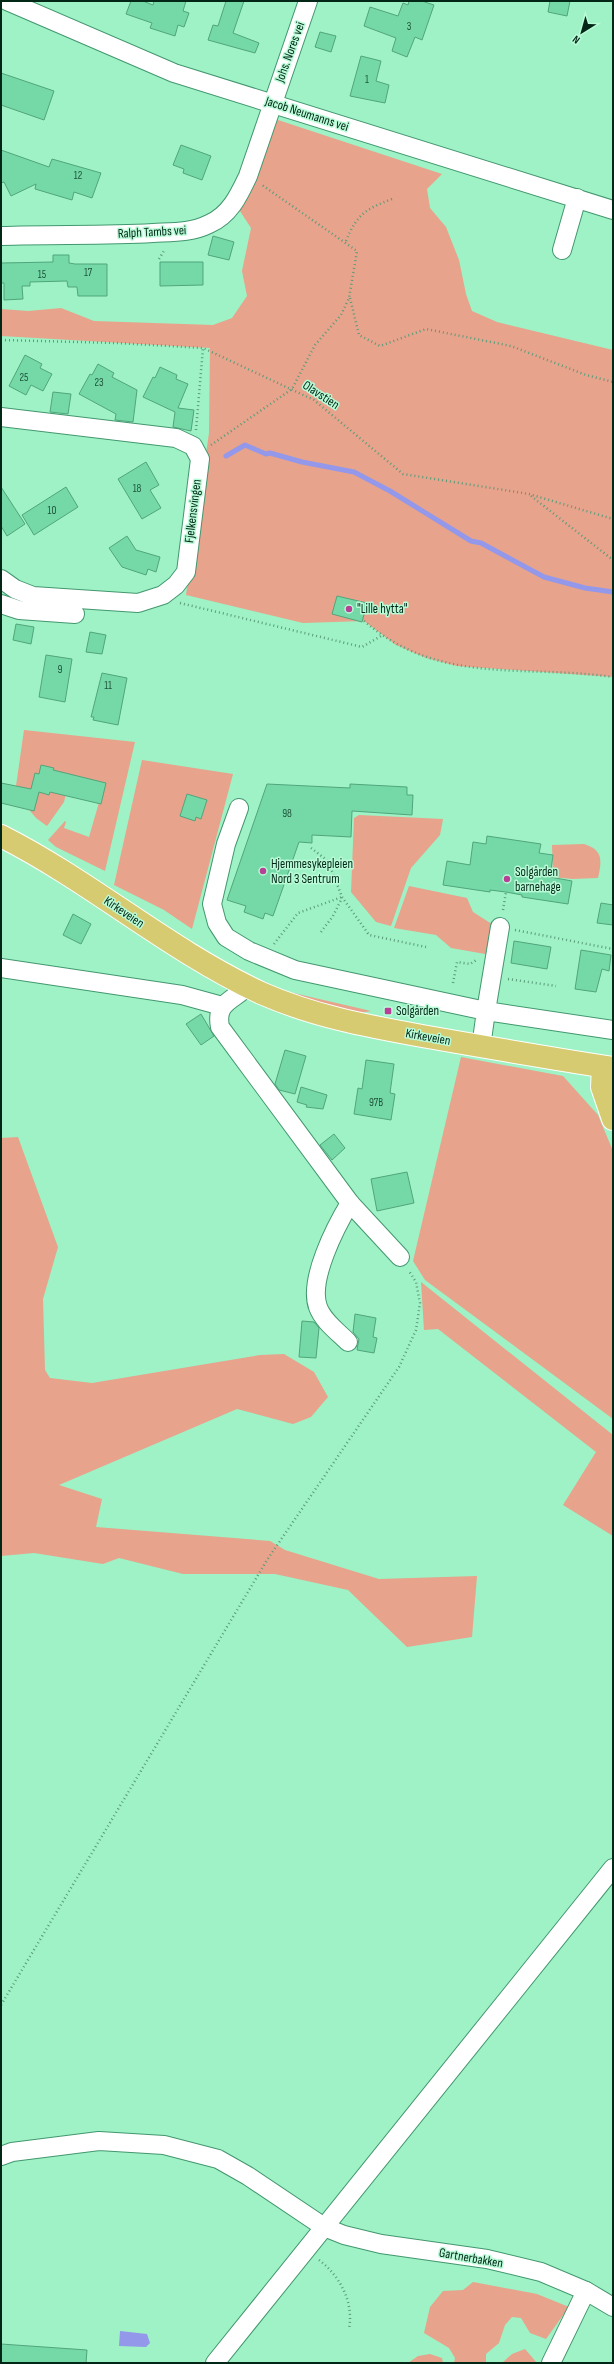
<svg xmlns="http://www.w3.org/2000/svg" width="614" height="2364" font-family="'Sofia Sans Condensed',sans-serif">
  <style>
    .green { fill: #e7a38b }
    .water { fill: #9398eb }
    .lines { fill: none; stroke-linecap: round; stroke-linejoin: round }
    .stream { stroke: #9398eb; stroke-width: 5 }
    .building { fill: #74d9a6; stroke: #51a57c }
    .minor-casing { stroke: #43976f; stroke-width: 20 }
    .major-casing { stroke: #fff; stroke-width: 24 }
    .path { stroke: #5b9b7a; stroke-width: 2.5; stroke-dasharray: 1 3; stroke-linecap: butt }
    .minor { stroke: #fff; stroke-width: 18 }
    .major { stroke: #d7cb71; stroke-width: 22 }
    .poi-dot { fill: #b64096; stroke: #b9fbd7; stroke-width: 1.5 }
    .labels { text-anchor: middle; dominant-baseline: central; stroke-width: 3; stroke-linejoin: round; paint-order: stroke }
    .number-label { font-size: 11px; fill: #1e543b }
    .street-label { font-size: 13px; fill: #022717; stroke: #b9fbd7 }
    .poi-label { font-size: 13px; fill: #022717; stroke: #b9fbd7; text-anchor: start }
  </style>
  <rect width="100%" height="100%" fill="#9ef2c5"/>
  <!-- green -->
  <g class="green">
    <path d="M278,120L442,174L427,189L430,208L446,227L459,260L466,294L472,311L497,322L613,350V677L457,666L426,658L396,645L364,621L303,623L186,595L209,433L210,348L1,336V309L28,311L61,308L94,321L213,325L232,318L247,296L242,271L251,228L238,208L267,129Z"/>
    <path d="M24,730L135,742L105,871L56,847L48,840L65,821L66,822L64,828L89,837L100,799L69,781L64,802L47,826L36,818L15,793Z"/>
    <path d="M142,760L233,774L192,929L164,910L114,885Z"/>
    <path d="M359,815L443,819L440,835L411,868L391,926L376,922L351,892L354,818Z"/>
    <path d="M584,844C603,850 602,860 598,878L572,879L553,877L552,845Z"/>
    <path d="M409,886L467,898L473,912L495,926L491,955L451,948L436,935L394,928Z"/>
    <path d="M284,991L289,992L371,1011L354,1014Z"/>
    <path d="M461,1057L563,1076L598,1115L613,1151V1419L425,1280L413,1261Z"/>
    <path d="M18,1137L58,1247L43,1299L45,1370L50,1378L92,1383L260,1355L284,1354L314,1372L328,1397L311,1417L293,1424L237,1409L59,1485L102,1499L96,1527L270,1541L285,1550L379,1579L477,1576L472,1637L407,1647L348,1590L275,1574H183L119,1558L103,1564L34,1553L1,1556V1138Z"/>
    <path d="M421,1282L613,1435V1536L563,1505L596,1452L438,1329L424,1330Z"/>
    <path d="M473,2282L537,2294L569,2307L546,2339L530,2333L521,2318L512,2317L505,2325L499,2343L486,2354V2363H454L455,2358L449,2348L424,2333L430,2307L443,2291L463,2290Z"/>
    <path d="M525,2349L537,2363H502L512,2354Z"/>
    <path d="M430,2354L442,2358L443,2363H408L418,2356Z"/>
  </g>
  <!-- water -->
  <path class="water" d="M120,2331L147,2334L150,2343L146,2347L119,2346Z"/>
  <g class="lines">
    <!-- stream -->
    <path class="stream" d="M226,456L245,445L266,454L270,453L302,462L354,472L390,491L471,541L481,543L544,577L585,588L613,592"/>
  </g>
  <!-- building -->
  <g class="building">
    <path d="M131,1H143L153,5L154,1H186L183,11L189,13L184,27L178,25L175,36L150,28L152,23L126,14Z"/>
    <path d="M226,1H244L233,33L259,43L255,53L208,40L213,25L218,26Z"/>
    <path d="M409,1H422L434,5L422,40L415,37L407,57L392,51L396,38L364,26L370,7L398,16L403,3L408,5Z"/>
    <path d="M550,1H570L567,16L548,12Z"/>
    <path d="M320,32L336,36L331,52L315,47Z"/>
    <path d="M361,56L381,61L376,81L389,85L385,103L350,96Z"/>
    <path d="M1,73L54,91L44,120L1,105Z"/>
    <path d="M181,145L211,156L202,180L183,173L184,169L173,165Z"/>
    <path d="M1,150L49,167L52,159L101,173L92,198L74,192L72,200L35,189L36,184L11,196L4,182L1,183Z"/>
    <path d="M213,236L234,242L229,260L208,255Z"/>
    <path d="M53,255H69V263L75,264H107V296H78L77,287H68L67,281L30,282V286H22L23,299L4,300V283H1V263L53,262Z"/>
    <path d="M160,262H203V285L160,286Z"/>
    <path d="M25,355L42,364L40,368L52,374L43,391L31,385L26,395L9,386Z"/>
    <path d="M98,364L114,373L112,377L137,390L133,422L115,420L116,414L79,394L90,374L92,375Z"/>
    <path d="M160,367L177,375L176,379L188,384L178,408L194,410L191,431L173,427L175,412L143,397L153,377L155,378Z"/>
    <path d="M53,392L71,394L68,414L50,412Z"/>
    <path d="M146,462L159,485L150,490L161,508L142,519L118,479Z"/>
    <path d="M1,487L25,524L7,536L1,526Z"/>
    <path d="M66,487L78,507L34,535L22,515Z"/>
    <path d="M127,536L136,550L160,557L156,572L148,569L146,575L122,567L109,548Z"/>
    <path d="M337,596L367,603L362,622L332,614Z"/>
    <path d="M16,624L34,627L31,644L13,640Z"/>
    <path d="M90,632L106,635L102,654L86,652Z"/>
    <path d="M46,655L72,659L65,702L39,697Z"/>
    <path d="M102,673L127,678L118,725L93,720L94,717H91Z"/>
    <path d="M41,765L54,768L53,770L106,783L101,804L50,792L49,795L39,792L34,811L1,803V783L31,789L35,773L39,774Z"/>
    <path d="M267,784L350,788V784L407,787V795H413L412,815L352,811L351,837L312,835V843L299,842L273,916L265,913L263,919L244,912L246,906L227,900Z"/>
    <path d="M187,794L207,800L201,819L196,817L195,821L180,816Z"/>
    <path d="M487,836L541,844L539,853L553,855L550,877L572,881L568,904L522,897V895L506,892L490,890V892L443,885L447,861L470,865L473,842L486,844Z"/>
    <path d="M601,903L613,905V925L597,923Z"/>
    <path d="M73,914L91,924L81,944L63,935Z"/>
    <path d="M514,941L551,947L547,969L511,963Z"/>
    <path d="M581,950L611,955L609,971L602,969L596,992L575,989Z"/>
    <path d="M201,1014L214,1036L201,1045L186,1024Z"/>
    <path d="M285,1050L306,1056L295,1094L279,1090L275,1084Z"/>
    <path d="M366,1060L394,1064L390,1093L395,1094L391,1120L354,1114L358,1088L362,1089Z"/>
    <path d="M301,1087L327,1095L323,1109L306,1107L307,1105L297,1102Z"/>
    <path d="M334,1134L345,1148L332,1160L320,1145Z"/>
    <path d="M407,1172L414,1203L377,1211L371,1179Z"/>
    <path d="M355,1314L376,1318L373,1337L377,1338L374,1353L357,1350L359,1339L353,1332Z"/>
    <path d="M302,1321L314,1322L319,1328L316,1358L299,1357Z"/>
    <path d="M1,2344L87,2350L86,2363H1Z"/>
  </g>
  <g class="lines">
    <defs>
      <g id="minor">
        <path d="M7,1L174,73L613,210"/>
        <path d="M1,236C52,234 102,236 153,233C172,232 191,233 209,224C230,215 239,195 248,176L308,1"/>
        <path d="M562,250L577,198"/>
        <path d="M1,417L176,438L193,446L200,459L186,572L176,585L163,595L138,603L33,596L15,589L1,579"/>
        <path d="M1,604L19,610L75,614"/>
        <path d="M239,808L226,844L212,904L217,923L226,937L249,951L295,970L486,1011L481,1047"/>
        <path d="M500,927L486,1011L613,1030"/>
        <path d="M1,968L182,995L222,1006"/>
        <path d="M248,986C233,1001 215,1002 220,1027L350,1203L400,1257"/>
        <path d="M348,1342C338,1332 323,1321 318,1307C308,1280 336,1226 350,1203"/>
        <path d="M1,2156L12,2152L99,2141L164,2145L218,2159L248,2176L324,2227L344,2235L381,2244L487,2259L541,2272L586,2291L613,2307"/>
        <path d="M215,2363L613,1868"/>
        <path d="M551,2363L586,2291"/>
      </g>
      <g id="major">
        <path d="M1,836C92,882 167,949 261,993C313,1016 367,1026 422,1036C485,1047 549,1058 613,1068"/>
        <path d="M603,1067L602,1087L613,1119"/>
      </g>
    </defs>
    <!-- minor casing -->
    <use href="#minor" class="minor-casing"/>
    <!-- major casing -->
    <use href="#major" class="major-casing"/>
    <!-- path -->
    <g class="path">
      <path d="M346,241C357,214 366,209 392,199"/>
      <path d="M159,259L165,249"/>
      <path d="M350,298L359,335L380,346L426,329L511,346L586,375L613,382"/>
      <path d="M1,340L117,343L203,348L314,400L403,474L529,494L613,519"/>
      <path d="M196,430L203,348"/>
      <path d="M211,445L292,389L315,345L341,315L349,298L357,251L262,185"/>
      <path d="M531,496L613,560"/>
      <path d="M180,603L362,647L381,636"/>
      <path d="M364,621C440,686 523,664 613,677"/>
      <path d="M311,848L328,861L342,897L369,935L426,947"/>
      <path d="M503,910L506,892"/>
      <path d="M515,930L613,949"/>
      <path d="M321,932L333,916L342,898"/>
      <path d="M274,944L298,913L342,897"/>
      <path d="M508,979L556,986"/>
      <path d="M453,983L457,962L470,964L478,959"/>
      <path d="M1,2005L267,1560L399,1367L416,1330L420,1303L416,1282L409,1271"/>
      <path d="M319,2260C340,2276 354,2302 349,2329"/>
    </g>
    <!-- minor -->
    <use href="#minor" class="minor"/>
    <!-- major -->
    <use href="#major" class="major"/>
  </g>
  <!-- markers -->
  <g class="poi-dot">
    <circle cx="349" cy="609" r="4"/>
    <circle cx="263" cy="871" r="4"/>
    <circle cx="507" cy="879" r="4"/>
    <rect x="384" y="1007" width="8" height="8" rx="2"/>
  </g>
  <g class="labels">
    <!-- number labels -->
    <g class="number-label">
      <text x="409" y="26">3</text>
      <text x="367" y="79">1</text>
      <text x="78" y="175">12</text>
      <text x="88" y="272">17</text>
      <text x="42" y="274">15</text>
      <text x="24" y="377">25</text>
      <text x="99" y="382">23</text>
      <text x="137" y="488">18</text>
      <text x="52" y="510">10</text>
      <text x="60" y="669">9</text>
      <text x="108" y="685">11</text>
      <text x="287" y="813">98</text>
      <text x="376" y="1102">97B</text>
    </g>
    <!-- street labels -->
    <g class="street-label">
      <text transform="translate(290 52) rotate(-70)">Johs. Nores vei</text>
      <text transform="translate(307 114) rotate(18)">Jacob Neumanns vei</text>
      <text transform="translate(152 232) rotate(-3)">Ralph Tambs vei</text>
      <text transform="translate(321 395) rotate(33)">Olavstien</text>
      <text transform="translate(193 511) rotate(-83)">Fjelkensvingen</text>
      <text transform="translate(124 912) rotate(34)">Kirkeveien</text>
      <text transform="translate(428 1037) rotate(10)">Kirkeveien</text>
      <text transform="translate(471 2258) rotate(10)">Gartnerbakken</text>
    </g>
    <!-- poi labels -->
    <g class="poi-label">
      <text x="357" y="609">"Lille hytta"</text>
      <text x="271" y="864">Hjemmesykepleien<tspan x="271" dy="15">Nord 3 Sentrum</tspan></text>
      <text x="515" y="872">Solgården<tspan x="515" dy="15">barnehage</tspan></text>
      <text x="396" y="1011">Solgården</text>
    </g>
  </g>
  <!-- border -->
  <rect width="614" height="2364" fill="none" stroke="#022717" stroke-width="4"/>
  <!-- north arrow -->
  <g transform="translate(582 32) rotate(217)" stroke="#b9fbd7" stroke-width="3" paint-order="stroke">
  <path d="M0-3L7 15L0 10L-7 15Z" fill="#022717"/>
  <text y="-6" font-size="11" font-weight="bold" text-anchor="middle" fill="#022717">N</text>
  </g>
</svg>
